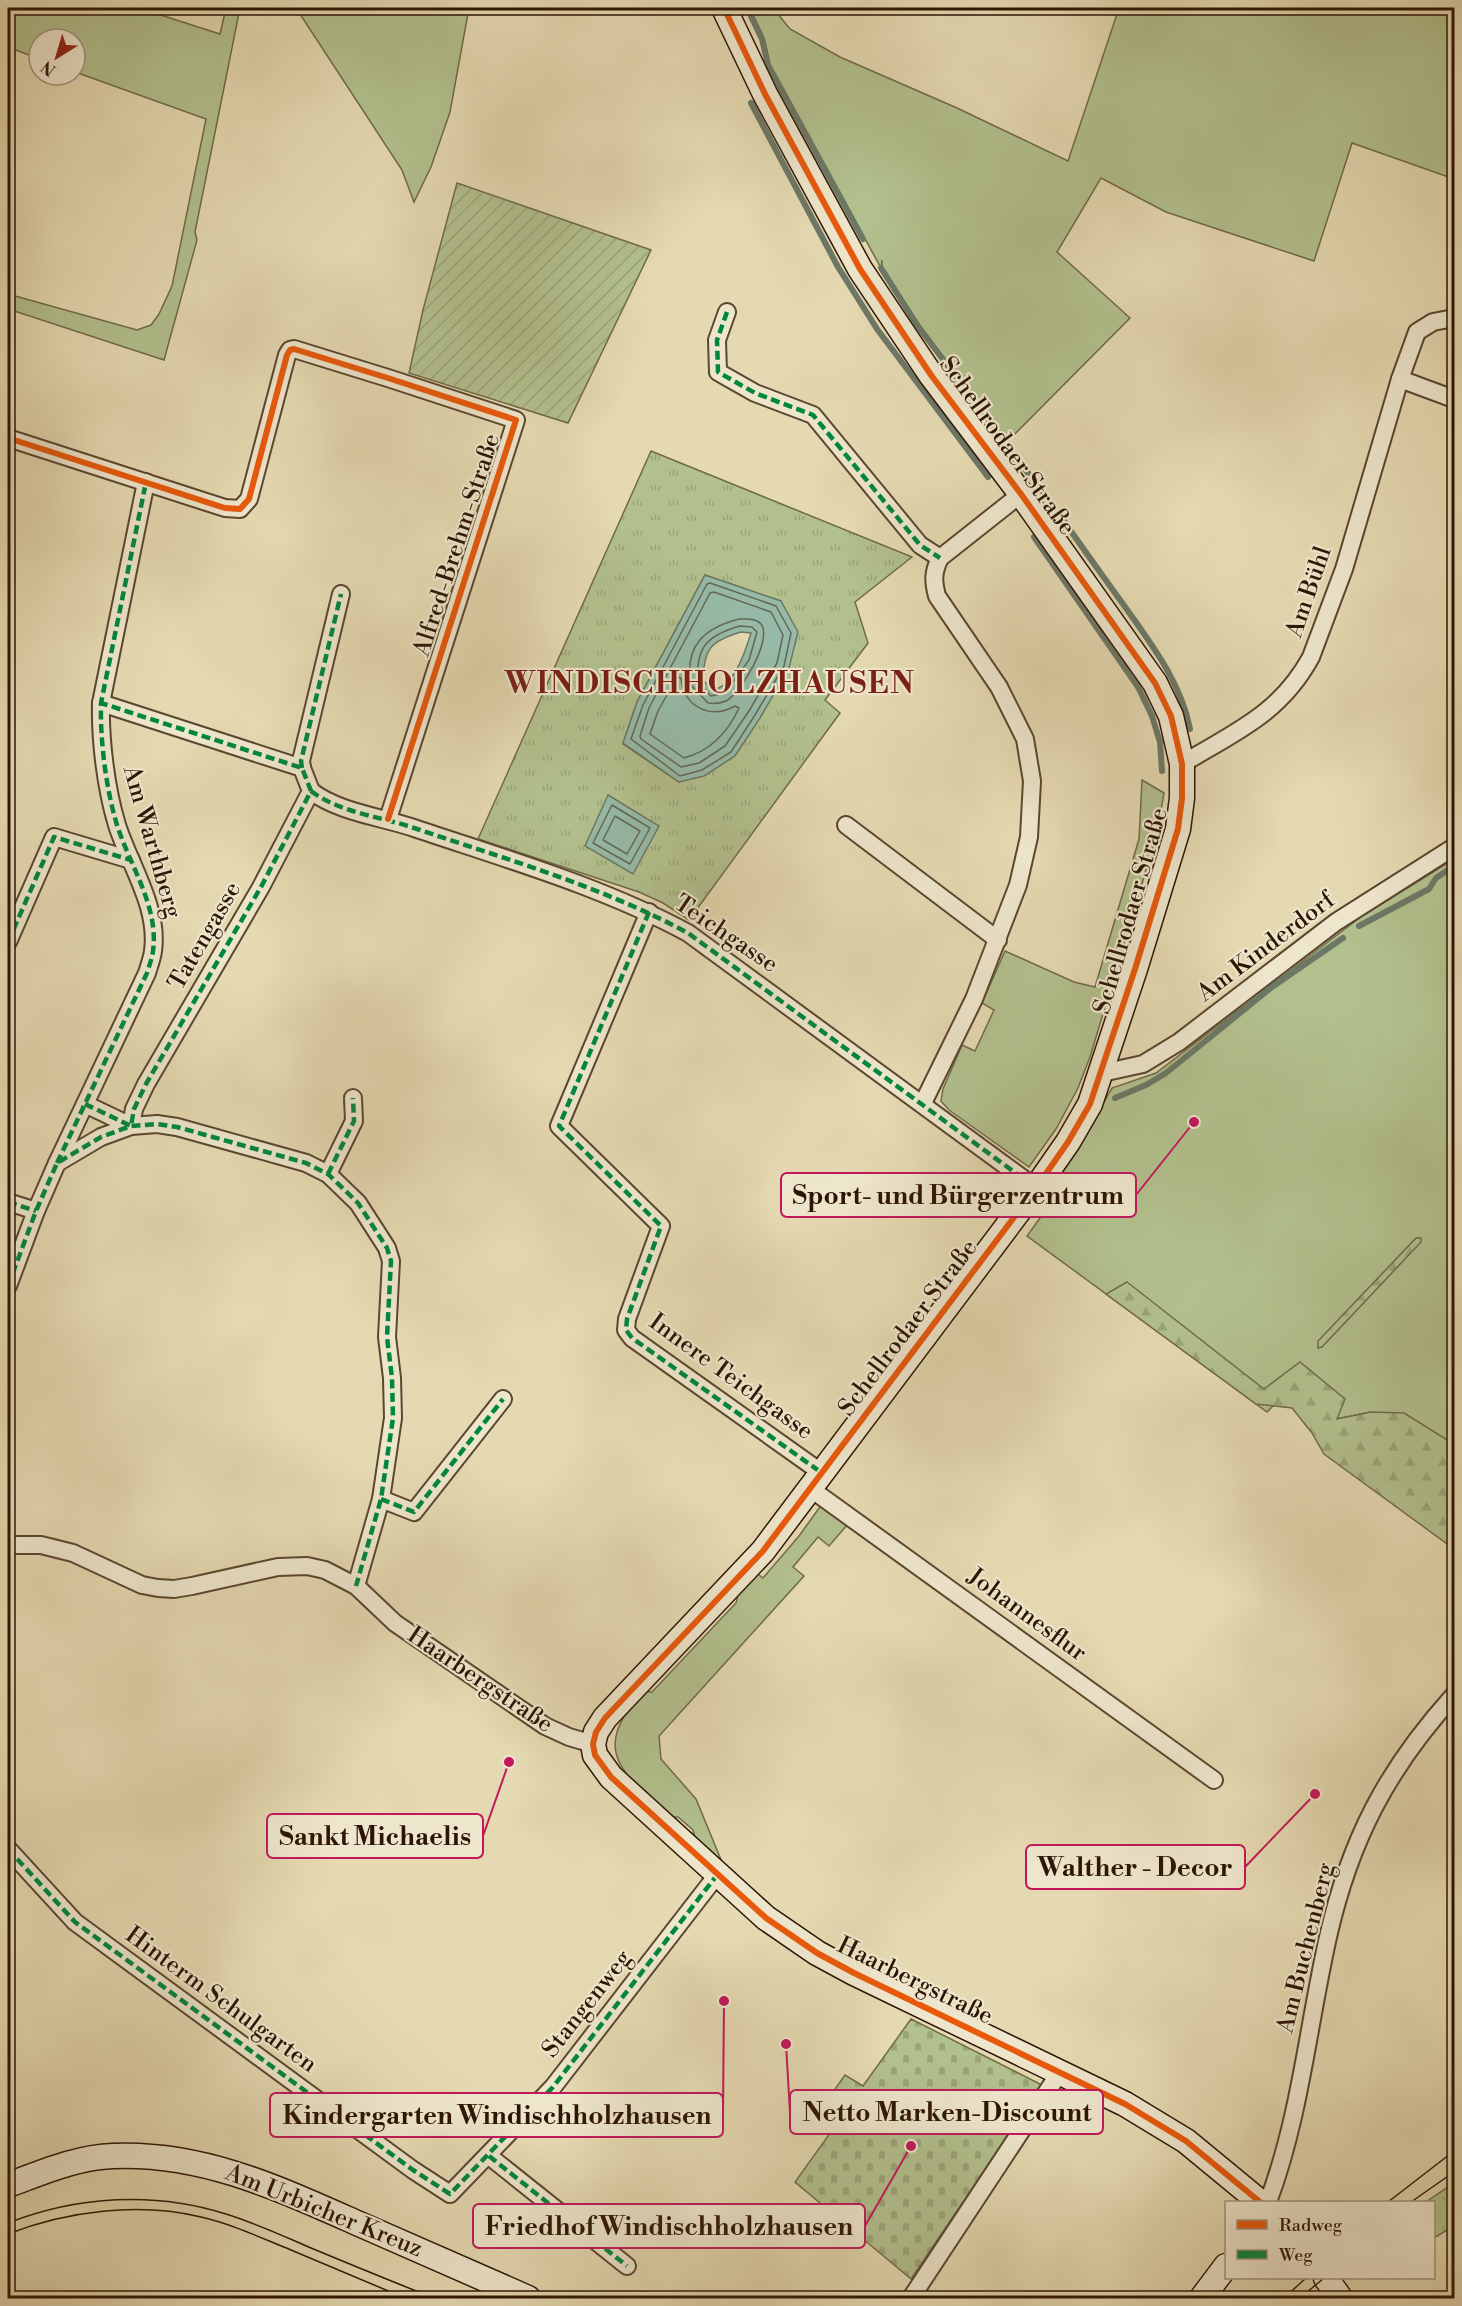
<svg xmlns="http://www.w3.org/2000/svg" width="1462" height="2306" font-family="'Libre Bodoni',serif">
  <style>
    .grass { fill: #b2c08d; stroke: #706a49; stroke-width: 1.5 }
    .forest { fill: url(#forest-firs); stroke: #706a49; stroke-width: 1.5 }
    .cemetery { fill: url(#cemetery-stones); stroke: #706a49; stroke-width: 1.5 }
    .park { fill: url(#park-tufts); stroke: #706a49; stroke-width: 1.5; fill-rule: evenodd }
    .garden { fill: url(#garden-furrows); stroke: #706a49; stroke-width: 1.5 }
    .water { fill: #96baa7; stroke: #6c7866; stroke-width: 1.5; fill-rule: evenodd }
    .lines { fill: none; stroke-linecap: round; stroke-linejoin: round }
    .shore { stroke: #626856; stroke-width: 1.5 }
    .stream { stroke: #6c7866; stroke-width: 6 }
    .street-casing { stroke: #5b4630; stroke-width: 20 }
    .secondary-casing { stroke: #2d1505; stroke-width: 27 }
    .street { stroke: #eee6cc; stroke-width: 16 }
    .secondary { stroke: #eee6cc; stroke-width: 24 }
    .tram { stroke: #2d1505; stroke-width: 1.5 }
    .quiet { stroke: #00873e; stroke-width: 4.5; stroke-dasharray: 9 4.5; stroke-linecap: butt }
    .cycleway-casing { stroke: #eee6cc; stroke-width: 10 }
    .cycleway { stroke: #e8590c; stroke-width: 6 }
    .labels { text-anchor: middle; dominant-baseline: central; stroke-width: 4.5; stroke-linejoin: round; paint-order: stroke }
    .street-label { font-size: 24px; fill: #2d1505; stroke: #eee6cc }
    .district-label { font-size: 30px; font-weight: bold; letter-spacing: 1.5px; fill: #7a1f14; stroke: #eee6cc }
    .leader { fill: none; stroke: #c2185b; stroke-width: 2 }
    .callout-dot { fill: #c2185b; stroke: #eee6cc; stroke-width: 2 }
    .callout { fill: #eee6cc; stroke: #c2185b; stroke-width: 2 }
    .callout-label { font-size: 26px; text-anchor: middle; font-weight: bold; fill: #2d1505 }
  </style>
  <defs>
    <pattern id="forest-firs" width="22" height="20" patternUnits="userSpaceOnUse" patternTransform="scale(1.5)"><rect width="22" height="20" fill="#b2c08d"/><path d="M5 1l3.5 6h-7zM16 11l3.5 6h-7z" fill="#99a478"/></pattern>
    <pattern id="cemetery-stones" width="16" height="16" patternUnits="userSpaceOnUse" patternTransform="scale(1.5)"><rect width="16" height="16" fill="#b2c08d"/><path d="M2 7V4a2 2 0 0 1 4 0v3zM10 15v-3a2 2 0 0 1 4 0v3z" fill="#99a478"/></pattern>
    <pattern id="park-tufts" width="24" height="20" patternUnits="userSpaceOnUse" patternTransform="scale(1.5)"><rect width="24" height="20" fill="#b2c08d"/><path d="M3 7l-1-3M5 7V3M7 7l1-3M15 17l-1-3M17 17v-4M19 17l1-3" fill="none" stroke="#99a478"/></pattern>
    <pattern id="garden-furrows" width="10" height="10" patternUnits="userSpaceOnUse" patternTransform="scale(1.5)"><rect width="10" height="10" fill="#b2c08d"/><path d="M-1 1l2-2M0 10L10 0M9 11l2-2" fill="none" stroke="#99a478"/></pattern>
  </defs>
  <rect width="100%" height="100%" fill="#e5d9b1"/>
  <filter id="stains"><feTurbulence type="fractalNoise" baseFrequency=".00333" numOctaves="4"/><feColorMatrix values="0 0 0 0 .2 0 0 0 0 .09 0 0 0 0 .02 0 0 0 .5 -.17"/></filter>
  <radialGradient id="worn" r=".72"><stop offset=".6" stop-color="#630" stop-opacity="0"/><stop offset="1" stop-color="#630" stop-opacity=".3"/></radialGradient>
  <!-- grass -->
  <g class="grass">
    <path d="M8,8H139L220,34L226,8H240L195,232L197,240L164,360L8,309V294L137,330L151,325L159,314L172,286L206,119L75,72V39H39V59L8,47Z"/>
    <path d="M296,8H469L450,112L431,167L414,202L402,170Z"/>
    <path d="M750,8H773L790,29L840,57L957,108L1068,161L1119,8H1454V179L1352,143L1314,261L1166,212L1101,178L1057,252L1130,318L1007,442L919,324L882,267V260L881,268L770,65L764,38Z"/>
    <path d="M1142,780L1164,793L1157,834L1090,1057L1078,1088L1056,1129L1029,1167L949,1110L941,1101L943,1089L962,1045L975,1051L994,1010L982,1003L1005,951L1074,982L1095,987L1139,839Z"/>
    <path d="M1454,859V1496L1371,1412L1336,1419L1310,1370L1267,1412L1027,1236L1040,1218L1030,1209L1085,1134L1112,1088L1156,1073L1362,916Z"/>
    <path d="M822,1504L848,1524L829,1546L818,1537L793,1567L804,1576L659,1736L661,1759L696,1799L724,1867L696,1842L693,1830L678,1817H670C622,1772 589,1752 643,1691L652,1692L736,1603L739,1591L755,1572L763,1578L799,1536Z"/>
  </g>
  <!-- forest -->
  <g class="forest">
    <path d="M1416,1238H1421V1242L1322,1347L1318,1348V1341Z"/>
    <path d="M1127,1282L1264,1389L1300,1362L1345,1399L1337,1419L1371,1412L1404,1413L1449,1441L1454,1496V1549L1324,1454L1312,1433L1292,1408L1256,1404L1106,1294Z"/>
  </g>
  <!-- cemetery -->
  <path class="cemetery" d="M911,2019L1042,2085L911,2279L795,2182L846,2111L828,2099L845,2075L863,2086Z"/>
  <!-- park -->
  <g class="park">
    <path d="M651,451L912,557L855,602L868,643L825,700L840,713L689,920L663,903L639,892L478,839ZM705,575L781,601L679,782L623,744L637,702Z"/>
    <path d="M1454,2183V2226L1434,2238V2202H1426Z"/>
  </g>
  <!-- garden -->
  <path class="garden" d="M457,183L651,250L568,423L409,373L423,310Z"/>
  <!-- water -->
  <g class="water">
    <path d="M705,575L781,601L798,632L789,668L760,718L735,756L704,776L679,782L623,743L637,702ZM741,632L751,633C745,652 735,685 713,690L703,680C704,648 711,641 741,632Z"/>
    <path d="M608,795L659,826L633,874L585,846Z"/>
  </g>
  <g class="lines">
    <!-- shore -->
    <g class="shore">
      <path d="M710,583L776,606L791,633L784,666L755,715L731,752L702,770L680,776L631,739L643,705L707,584Z"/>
      <path d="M714,592L771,612L783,635L777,663L749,711L725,746L699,763L681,767L641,739L640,736L649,708L710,593Z"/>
      <path d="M739,619C747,619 756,618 761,624C773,639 741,693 726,701C721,703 714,704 708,703L691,685C684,646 704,628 739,619Z"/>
      <path d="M740,626L752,627L757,632L749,660L725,693L711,696L698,682C695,647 708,635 740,626Z"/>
      <path d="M677,677L681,678C684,707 710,720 735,706L739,708C728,732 710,751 684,758L650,734L658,711Z"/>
      <path d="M612,805L650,828L630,864L593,843Z"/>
      <path d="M615,816L640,831L627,854L603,840Z"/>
    </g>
    <!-- stream -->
    <g class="stream">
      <path d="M747,8L762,39L768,65L863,239"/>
      <path d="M751,103L838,267L877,329L988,477"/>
      <path d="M881,268L917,325L1003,439"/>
      <path d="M1021,464L1046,496"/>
      <path d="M1064,521C1083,549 1103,576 1123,604C1150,642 1181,682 1190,729"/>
      <path d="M1034,537L1138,687L1152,716L1160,742L1162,771"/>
      <path d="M1359,926L1429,889L1436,878L1454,866"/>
      <path d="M1115,1098L1146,1085L1166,1073L1272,987L1343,938"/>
    </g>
    <defs>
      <g id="street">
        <path d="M727,312L717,340L718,372L755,393L813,415L920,545L940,558"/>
        <path d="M1400,379L1454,399"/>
        <path d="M8,438L225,508L240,509L249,499L287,355L290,350L294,349L391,379L516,420L388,819"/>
        <path d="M1182,764C1235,732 1280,714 1311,657L1344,569L1400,379L1417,332L1433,322L1454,318"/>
        <path d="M302,768L301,761L341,594"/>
        <path d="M311,791C338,812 382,817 414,828C506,859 603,887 688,933L1036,1188"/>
        <path d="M846,825L998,940"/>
        <path d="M649,912L559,1126L661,1226L627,1319L626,1330L632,1338L822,1473"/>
        <path d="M8,942L54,837L131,860"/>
        <path d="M1102,1073L1143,1064L1179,1042L1336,922L1454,847"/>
        <path d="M923,1103L974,999L1018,885L1029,837L1032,781L1025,739L999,687L937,596C933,581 933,572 940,558L1021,494"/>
        <path d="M85,1104L131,1126L134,1109L146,1084L261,887L311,791L302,768L101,703"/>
        <path d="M57,1163L147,973C149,966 152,959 153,951C159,907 130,866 117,825C106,789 100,740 101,703L146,482"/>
        <path d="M328,1174L354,1121L353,1098"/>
        <path d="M8,1202L36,1211"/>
        <path d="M8,1286L36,1211L57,1163L101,1137L131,1126L157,1124L177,1127L306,1163L328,1174L358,1203L387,1248L391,1261L387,1337L392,1378L393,1418L381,1499L356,1586"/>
        <path d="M811,1489L1214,1780"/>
        <path d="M381,1499L414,1512L503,1399"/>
        <path d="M8,1545H41L73,1553L142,1585L158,1588L174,1589L192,1586L278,1567L307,1566L325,1570L356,1586L395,1623L545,1726L569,1737L593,1744"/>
        <path d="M8,1849L75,1922L413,2170L450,2194L553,2087L717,1875"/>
        <path d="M489,2156L627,2266"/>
        <path d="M1268,2202C1300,2117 1308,2026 1328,1937C1350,1840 1387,1769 1454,1695"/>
        <path d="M911,2298L1060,2072"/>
      </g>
      <g id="secondary">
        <path d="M724,8L765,94L860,269L931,375L1021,494L1155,683L1171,716L1182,764V798L1178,829L1135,969L1090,1104L1068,1142L1036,1188L763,1551L605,1718L596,1732L593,1744L595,1755L611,1777L766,1918L817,1953L854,1973L1125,2104L1186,2141L1260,2202"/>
        <path d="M8,2185C41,2173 77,2157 113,2156C201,2152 278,2188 357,2223C414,2248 471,2273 528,2298"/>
        <path d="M1326,2278L1340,2298"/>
        <path d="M1202,2298L1226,2266"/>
      </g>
    </defs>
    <!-- street casing -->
    <use href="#street" class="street-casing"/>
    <!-- secondary casing -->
    <use href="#secondary" class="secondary-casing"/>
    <!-- street -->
    <use href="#street" class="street"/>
    <!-- secondary -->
    <use href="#secondary" class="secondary"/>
    <!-- tram -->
    <g class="tram">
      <path d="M1388,2202L1454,2151"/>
      <path d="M1411,2202L1454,2172"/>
      <path d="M8,2223C77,2196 155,2191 226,2214C255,2223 283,2236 311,2248C352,2265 393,2282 434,2298"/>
      <path d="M8,2234C67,2211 138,2202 201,2217C232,2224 261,2238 291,2250C329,2266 367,2282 405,2298"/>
      <path d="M1284,2298L1306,2278"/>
      <path d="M1300,2298L1324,2278"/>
    </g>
    <!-- quiet -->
    <g class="quiet">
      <path d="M727,312L717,340L718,372L755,393L813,415L920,545L940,558"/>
      <path d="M302,768L301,761L341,594"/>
      <path d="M311,791C338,812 382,817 414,828C506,859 603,887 688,933L1036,1188"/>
      <path d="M649,912L559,1126L661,1226L627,1319L626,1330L632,1338L822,1473"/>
      <path d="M8,942L54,837L131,860"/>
      <path d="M85,1104L131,1126L134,1109L146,1084L261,887L311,791L302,768L101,703"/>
      <path d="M57,1163L147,973C149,966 152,959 153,951C159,907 130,866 117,825C106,789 100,740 101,703L146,482"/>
      <path d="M328,1174L354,1121L353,1098"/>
      <path d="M8,1202L36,1211"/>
      <path d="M8,1286L36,1211L57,1163L101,1137L131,1126L157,1124L177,1127L306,1163L328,1174L358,1203L387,1248L391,1261L387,1337L392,1378L393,1418L381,1499L356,1586"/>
      <path d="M381,1499L414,1512L503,1399"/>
      <path d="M8,1849L75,1922L413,2170L450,2194L553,2087L717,1875"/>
      <path d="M489,2156L627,2266"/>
    </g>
    <defs>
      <g id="cycleway">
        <path d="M724,8L765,94L860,269L931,375L1021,494L1155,683L1171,716L1182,764V798L1178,829L1135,969L1090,1104L1068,1142L1036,1188L763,1551L605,1718L596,1732L593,1744L595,1755L611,1777L766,1918L817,1953L854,1973L1125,2104L1186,2141L1260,2202"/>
        <path d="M8,438L225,508L240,509L249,499L287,355L290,350L294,349L391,379L516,420L388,819"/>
      </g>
    </defs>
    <!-- cycleway casing -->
    <use href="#cycleway" class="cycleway-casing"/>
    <!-- cycleway -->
    <use href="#cycleway" class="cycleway"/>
  </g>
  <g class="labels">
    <!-- street labels -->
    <g class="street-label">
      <text transform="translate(1007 446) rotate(54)">Schellrodaer Straße</text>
      <text transform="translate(457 545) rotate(-72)">Alfred-Brehm-Straße</text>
      <text transform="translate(1309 592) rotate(-71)">Am Bühl</text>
      <text transform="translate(152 842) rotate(74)">Am Warthberg</text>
      <text transform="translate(1131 911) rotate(-74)">Schellrodaer Straße</text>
      <text transform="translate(726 934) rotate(34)">Teichgasse</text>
      <text transform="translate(205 936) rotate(-60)">Tatengasse</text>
      <text transform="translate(1266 947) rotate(-37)">Am Kinderdorf</text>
      <text transform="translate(908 1328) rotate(-53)">Schellrodaer Straße</text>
      <text transform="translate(731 1377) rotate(36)">Innere Teichgasse</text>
      <text transform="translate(1027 1615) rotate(36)">Johannesflur</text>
      <text transform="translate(480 1680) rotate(34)">Haarbergstraße</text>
      <text transform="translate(1306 1948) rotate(-76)">Am Buchenberg</text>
      <text transform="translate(915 1981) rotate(26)">Haarbergstraße</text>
      <text transform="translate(221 2000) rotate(36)">Hinterm Schulgarten</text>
      <text transform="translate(587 2004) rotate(-52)">Stangenweg</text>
      <text transform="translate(324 2211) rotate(22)">Am Urbicher Kreuz</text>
    </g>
    <!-- district labels -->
    <g class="district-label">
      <text x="710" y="684">WINDISCHHOLZHAUSEN</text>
    </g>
  </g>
  <!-- callouts -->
  <path class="leader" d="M1194 1122L1136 1195M509 1762L483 1836M1315 1794L1245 1867M786 2044L790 2112M724 2001L723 2115M911 2146L865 2226"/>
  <g class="callout-dot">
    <circle cx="1194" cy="1122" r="6"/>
    <circle cx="509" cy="1762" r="6"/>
    <circle cx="1315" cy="1794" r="6"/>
    <circle cx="786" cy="2044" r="6"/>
    <circle cx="724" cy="2001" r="6"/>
    <circle cx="911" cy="2146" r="6"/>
  </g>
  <g class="callout">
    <rect x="781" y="1173" width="355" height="44" rx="6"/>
    <rect x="267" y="1814" width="216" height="44" rx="6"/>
    <rect x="1026" y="1845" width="219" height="44" rx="6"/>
    <rect x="790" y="2090" width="313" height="44" rx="6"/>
    <rect x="270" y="2093" width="453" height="44" rx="6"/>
    <rect x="473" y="2204" width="392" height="44" rx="6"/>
  </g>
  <g class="callout-label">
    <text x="958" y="1204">Sport- und Bürgerzentrum</text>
    <text x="375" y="1845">Sankt Michaelis</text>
    <text x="1135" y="1876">Walther - Decor</text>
    <text x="947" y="2121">Netto Marken-Discount</text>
    <text x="497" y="2124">Kindergarten Windischholzhausen</text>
    <text x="669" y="2235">Friedhof Windischholzhausen</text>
  </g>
  <!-- margin -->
  <rect width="1462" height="2306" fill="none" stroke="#e5d9b1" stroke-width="30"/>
  <rect x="9" y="9" width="1444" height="2288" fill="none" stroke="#2d1505" stroke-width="3"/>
  <rect x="15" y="15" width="1432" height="2276" fill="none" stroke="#2d1505" stroke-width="1.5"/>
  <!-- legend -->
  <rect x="1225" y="2201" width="210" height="78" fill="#eee6cc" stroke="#a1927c" stroke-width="1.5"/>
  <rect x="1237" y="2220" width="30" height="9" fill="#e8590c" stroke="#a1927c" stroke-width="1.5"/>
  <text x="1279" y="2231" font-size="18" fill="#2d1505">Radweg</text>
  <rect x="1237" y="2250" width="30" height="9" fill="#00873e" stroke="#a1927c" stroke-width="1.5"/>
  <text x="1279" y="2261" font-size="18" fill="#2d1505">Weg</text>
  <!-- north arrow -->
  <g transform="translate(57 57) rotate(217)"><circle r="28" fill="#eee6cc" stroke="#a1927c" stroke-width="1.5"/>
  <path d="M0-4.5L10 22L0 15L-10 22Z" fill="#8f2418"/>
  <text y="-9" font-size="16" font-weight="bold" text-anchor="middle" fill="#2d1505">N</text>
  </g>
  <rect width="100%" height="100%" filter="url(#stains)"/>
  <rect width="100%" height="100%" fill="url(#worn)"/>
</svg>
